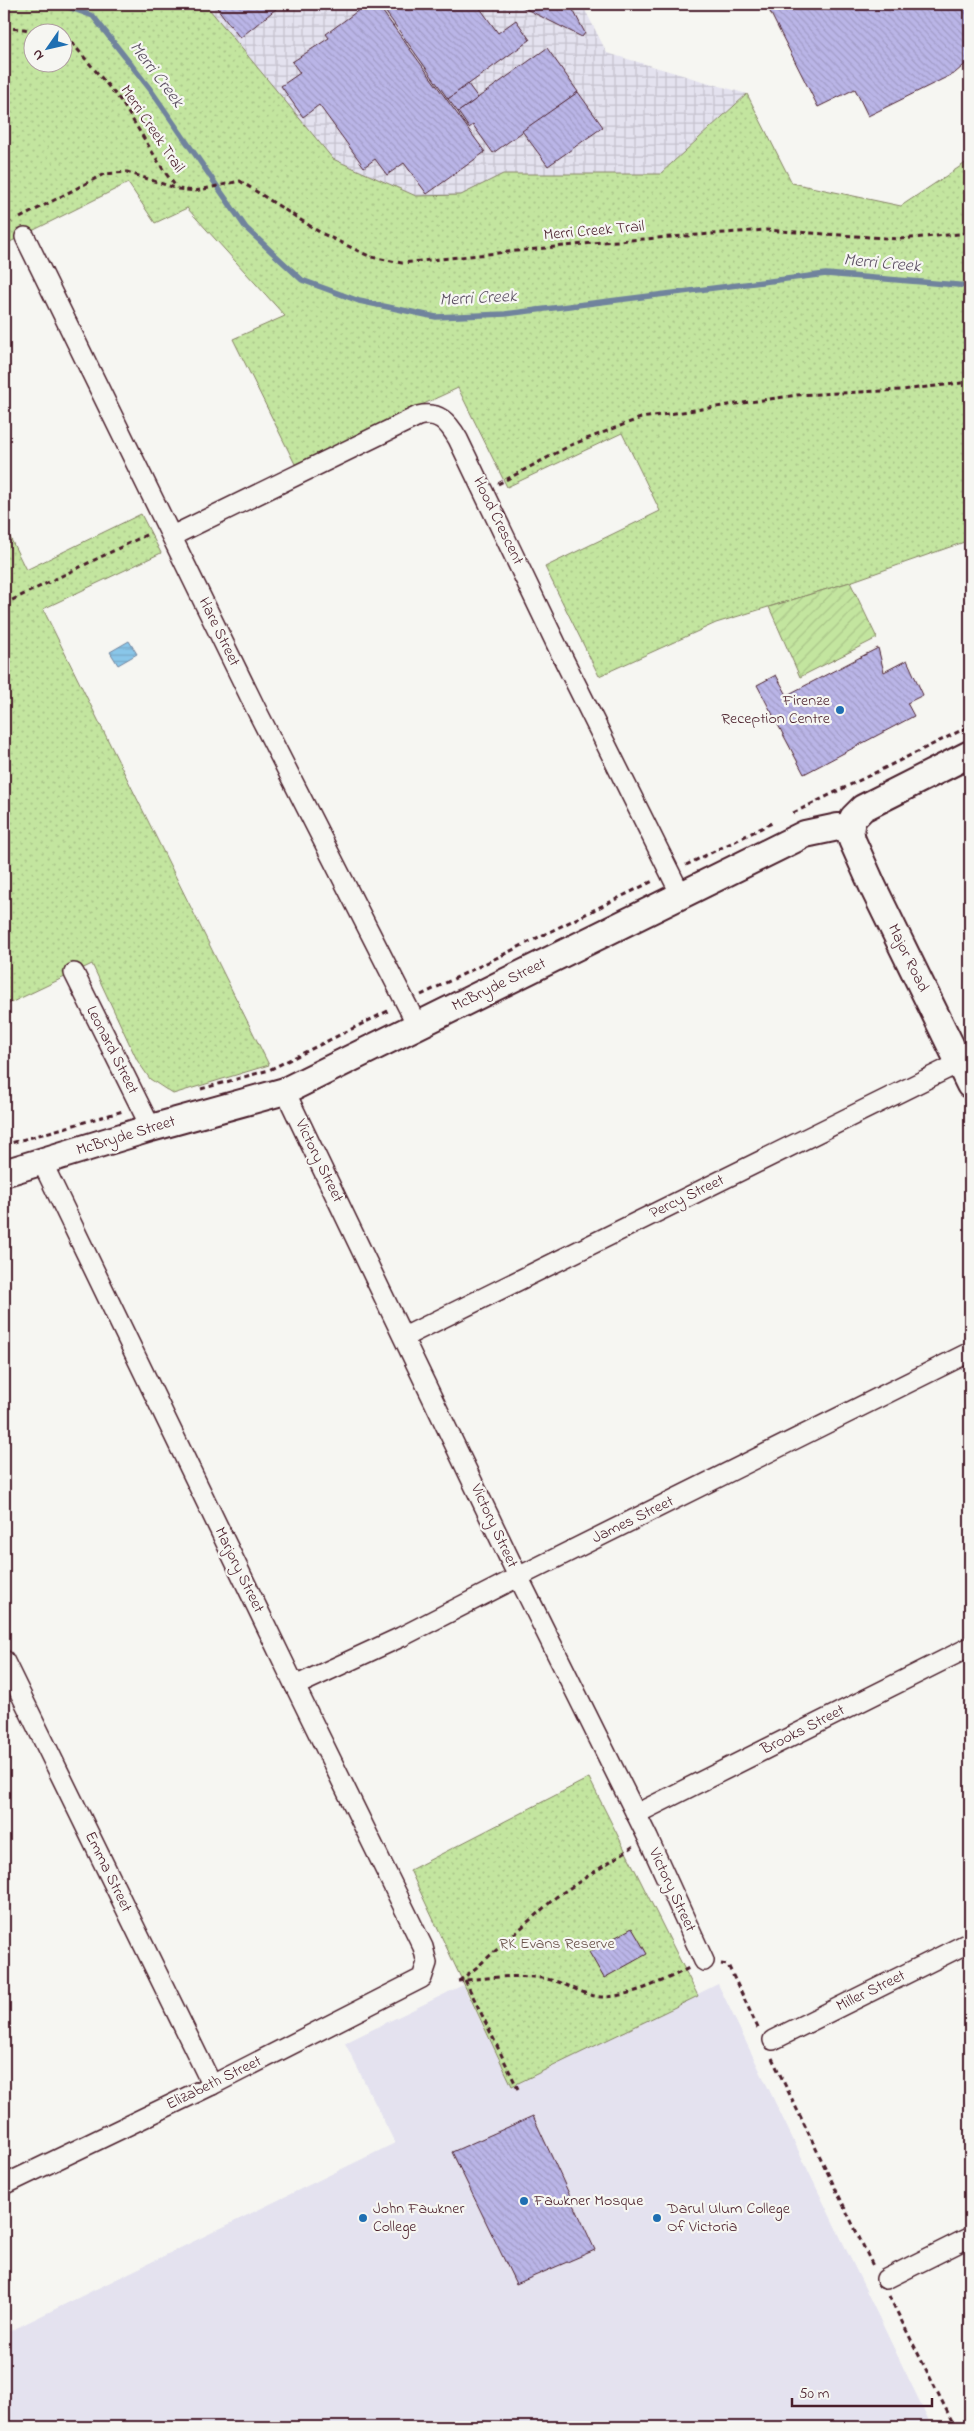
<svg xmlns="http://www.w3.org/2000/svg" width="974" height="2431" font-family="'Indie Flower',sans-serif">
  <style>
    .built { fill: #e4e2ef }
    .industrial { fill: url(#industrial-grid) }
    .park { fill: url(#park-dots); stroke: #868265; fill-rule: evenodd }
    .garden { fill: url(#garden-furrows); stroke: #868265 }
    .water { fill: url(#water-rules); stroke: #70839d }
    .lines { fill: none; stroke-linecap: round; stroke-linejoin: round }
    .stream { stroke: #70839d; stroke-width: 5.5 }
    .building { fill: url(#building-back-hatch); stroke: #4a1f2b }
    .street-casing { stroke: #4a1f2b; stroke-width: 22 }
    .secondary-casing { stroke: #4a1f2b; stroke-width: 30 }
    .path { stroke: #4a1f2b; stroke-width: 3; stroke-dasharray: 5 4; stroke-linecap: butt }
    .street { stroke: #f6f6f2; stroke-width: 19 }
    .secondary { stroke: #f6f6f2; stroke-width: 26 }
    .poi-dot { fill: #1f6fb2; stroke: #f6f6f2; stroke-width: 2 }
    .labels { text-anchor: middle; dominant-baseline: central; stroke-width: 4.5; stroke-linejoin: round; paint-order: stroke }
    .street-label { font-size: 16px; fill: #4a1f2b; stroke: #f6f6f2 }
    .poi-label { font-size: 16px; fill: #4a1f2b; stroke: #f6f6f2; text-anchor: start }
    .park-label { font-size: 16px; fill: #685048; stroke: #f6f6f2 }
    .water-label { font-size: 18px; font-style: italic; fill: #5d5164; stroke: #f6f6f2 }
  </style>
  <defs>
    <pattern id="industrial-grid" width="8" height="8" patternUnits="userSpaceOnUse" patternTransform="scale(1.25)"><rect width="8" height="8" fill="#e4e2ef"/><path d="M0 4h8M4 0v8" fill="none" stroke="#c5c1cd"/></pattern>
    <pattern id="park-dots" width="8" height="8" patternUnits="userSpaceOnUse" patternTransform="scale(1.25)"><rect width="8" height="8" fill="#c3e59f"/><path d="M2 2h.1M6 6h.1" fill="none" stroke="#a9c489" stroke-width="1.8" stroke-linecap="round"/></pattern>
    <pattern id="garden-furrows" width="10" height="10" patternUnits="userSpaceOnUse" patternTransform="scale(1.25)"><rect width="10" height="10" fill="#c3e59f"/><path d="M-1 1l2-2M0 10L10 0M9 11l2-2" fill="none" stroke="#a9c489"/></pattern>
    <pattern id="water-rules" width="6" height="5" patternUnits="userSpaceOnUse" patternTransform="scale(1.25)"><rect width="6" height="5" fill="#89c6e9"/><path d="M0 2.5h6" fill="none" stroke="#78aac8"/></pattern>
    <pattern id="building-back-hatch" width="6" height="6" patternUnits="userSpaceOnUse" patternTransform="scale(1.25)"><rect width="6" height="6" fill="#bab5e7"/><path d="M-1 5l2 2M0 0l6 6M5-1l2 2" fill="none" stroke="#a19bc6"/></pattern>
  </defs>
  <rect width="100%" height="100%" fill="#f6f6f2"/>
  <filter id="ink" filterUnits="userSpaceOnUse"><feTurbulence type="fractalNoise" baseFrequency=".02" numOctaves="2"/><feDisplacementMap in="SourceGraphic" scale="10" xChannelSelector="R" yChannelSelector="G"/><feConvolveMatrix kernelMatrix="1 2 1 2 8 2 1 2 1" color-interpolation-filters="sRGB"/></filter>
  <g filter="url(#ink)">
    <!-- built -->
    <path class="built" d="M718,1984L932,2427H4V2334L395,2143L345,2043L463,1985L512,2086Z"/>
    <!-- industrial -->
    <path class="industrial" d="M205,4H582L607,53L747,94L660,174H503L461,196H416L333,159Z"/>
    <!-- park -->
    <g class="park">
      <path d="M4,4H205L333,159L416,196L461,195L503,174H660L747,94L792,183L901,206L970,160V540L850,582L716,623L599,676L545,567L660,511L622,433L507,487L458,388L295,464L233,339L285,316L187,208L155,223L128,183L4,245ZM32,32H62V62H32Z"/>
      <path d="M141,514L161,553L43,609L269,1065L173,1094L150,1079L137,1060L92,964L4,1006V525L26,570Z"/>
      <path d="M589,1778L698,1996L512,2086L410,1870Z"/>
    </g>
    <!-- garden -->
    <path class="garden" d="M850,582L877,638L800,677L769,607Z"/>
    <!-- water -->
    <path class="water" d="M129,641L137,654L118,665L110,652Z"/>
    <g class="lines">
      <!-- stream -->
      <path class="stream" d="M60,4L93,16L150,89L246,228L302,280L359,301L436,317L505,314L826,274L970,286"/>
    </g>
    <!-- building -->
    <g class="building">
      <path d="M214,4H282L240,38Z"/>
      <path d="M367,4H377L485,152L427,194L404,163L387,175L375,159L364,167L319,105L303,117L281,86L300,73L292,62L329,38L326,34Z"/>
      <path d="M380,4H458L459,6L463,4H477L498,33L516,20L530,40L448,99Z"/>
      <path d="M516,4H570L585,33L582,37Z"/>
      <path d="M766,4H970V60L955,73L868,116L855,89L818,107Z"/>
      <path d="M547,48L578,92L493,153L473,125L469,128L458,112Z"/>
      <path d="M468,84L478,98L458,112L448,99Z"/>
      <path d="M578,92L603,127L548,166L522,131Z"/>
      <path d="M878,648L884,672L907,660L923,695L907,703L914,716L804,774L757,685L776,675L787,695Z"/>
      <path d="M632,1928L647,1954L604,1978L589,1952Z"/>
      <path d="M533,2116L595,2250L516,2284L452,2152Z"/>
    </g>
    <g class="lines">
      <defs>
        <g id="street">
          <path d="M25,237L256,709L417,1025"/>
          <path d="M172,536L418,416C439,411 448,422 458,439L561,654L681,895"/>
          <path d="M74,973L151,1128"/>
          <path d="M285,1091L510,1560L648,1838L704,1961"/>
          <path d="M404,1337L969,1058"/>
          <path d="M4,1660L212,2085"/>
          <path d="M295,1686L401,1637L518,1577L970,1352"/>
          <path d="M636,1814L970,1647"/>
          <path d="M773,2040L970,1942"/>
          <path d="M4,2185L212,2085L422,1978L427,1963L423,1947L295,1686L42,1162"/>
          <path d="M886,2279L970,2237"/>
        </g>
        <g id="secondary">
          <path d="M850,829L852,840L873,887L970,1085"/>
          <path d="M4,1173L151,1128L285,1091L805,834L838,827L850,829L853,818L863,808L970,754"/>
        </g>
      </defs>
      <!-- street casing -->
      <use href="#street" class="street-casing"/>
      <!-- secondary casing -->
      <use href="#secondary" class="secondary-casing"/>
      <!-- path -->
      <g class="path">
        <path d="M4,28L24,29L36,32"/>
        <path d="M62,41L73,44L121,101L164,171L177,188"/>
        <path d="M20,218L104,174L127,172L178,189L195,191L240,181L321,233L371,257L402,263L603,242L766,230L900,239L970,233"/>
        <path d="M4,227L12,222"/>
        <path d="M498,484L571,445L641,418L797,395L902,390L970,382"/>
        <path d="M4,604L150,533"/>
        <path d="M793,813L970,726"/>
        <path d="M686,865L774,822"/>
        <path d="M421,995L655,880"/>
        <path d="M201,1089L269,1070L390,1010"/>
        <path d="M4,1145L123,1111"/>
        <path d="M721,1964L728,1965L759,2030"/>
        <path d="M465,1980L518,2089"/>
        <path d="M458,1981C486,1978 523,1973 551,1980C569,1984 587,1998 606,1997C634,1995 663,1981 689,1968"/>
        <path d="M459,1981L476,1968L556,1897L634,1846"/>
        <path d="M772,2058L873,2266"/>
        <path d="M889,2296L955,2427"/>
      </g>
      <!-- street -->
      <use href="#street" class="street"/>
      <!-- secondary -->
      <use href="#secondary" class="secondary"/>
    </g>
  </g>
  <!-- markers -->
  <g class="poi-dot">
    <circle cx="840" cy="710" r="5"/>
    <circle cx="524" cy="2201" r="5"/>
    <circle cx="363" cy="2218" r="5"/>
    <circle cx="657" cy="2218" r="5"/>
  </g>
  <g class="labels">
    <!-- street labels -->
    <g class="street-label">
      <text transform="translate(152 129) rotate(56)">Merri Creek Trail</text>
      <text transform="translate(594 231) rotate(-5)">Merri Creek Trail</text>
      <text transform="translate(498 521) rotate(64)">Hood Crescent</text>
      <text transform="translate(219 632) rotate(64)">Hare Street</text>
      <text transform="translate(908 958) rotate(64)">Major Road</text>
      <text transform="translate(499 985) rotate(-26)">McBryde Street</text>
      <text transform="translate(112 1050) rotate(63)">Leonard Street</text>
      <text transform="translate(126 1136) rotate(-17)">McBryde Street</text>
      <text transform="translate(319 1161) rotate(64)">Victory Street</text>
      <text transform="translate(687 1197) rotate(-26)">Percy Street</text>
      <text transform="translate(633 1520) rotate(-26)">James Street</text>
      <text transform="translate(494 1526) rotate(65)">Victory Street</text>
      <text transform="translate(239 1570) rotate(64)">Marjory Street</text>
      <text transform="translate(803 1730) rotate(-27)">Brooks Street</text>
      <text transform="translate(108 1872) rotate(64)">Emma Street</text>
      <text transform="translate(672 1890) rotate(65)">Victory Street</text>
      <text transform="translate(871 1991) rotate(-26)">Miller Street</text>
      <text transform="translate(214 2083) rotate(-26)">Elizabeth Street</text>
    </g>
    <!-- poi labels -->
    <g class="poi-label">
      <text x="830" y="701" text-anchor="end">Firenze<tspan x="830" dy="18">Reception Centre</tspan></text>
      <text x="534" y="2201">Fawkner Mosque</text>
      <text x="373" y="2209">John Fawkner<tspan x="373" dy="18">College</tspan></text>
      <text x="667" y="2209">Darul Ulum College<tspan x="667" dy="18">Of Victoria</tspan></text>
    </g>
    <!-- park labels -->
    <g class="park-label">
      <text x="557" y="1944">RK Evans Reserve</text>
    </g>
    <!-- water labels -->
    <g class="water-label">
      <text transform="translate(156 75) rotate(53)">Merri Creek</text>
      <text transform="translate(882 264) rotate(5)">Merri Creek</text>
      <text transform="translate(478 299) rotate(-3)">Merri Creek</text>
    </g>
  </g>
  <!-- margin -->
  <rect width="974" height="2431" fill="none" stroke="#f6f6f2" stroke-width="20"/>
  <rect x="10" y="10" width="954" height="2411" fill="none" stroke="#4a1f2b" stroke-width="2" filter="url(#ink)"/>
  <!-- north arrow -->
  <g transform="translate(48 48) rotate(236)"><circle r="24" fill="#f6f6f2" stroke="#b1a0a2"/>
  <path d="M0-4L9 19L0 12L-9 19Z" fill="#1f6fb2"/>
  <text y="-8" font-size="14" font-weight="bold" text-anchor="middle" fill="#4a1f2b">N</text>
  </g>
  <!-- scale -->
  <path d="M792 2398v8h140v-8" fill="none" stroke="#4a1f2b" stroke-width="2.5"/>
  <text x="799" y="2398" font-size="15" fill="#4a1f2b" stroke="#f6f6f2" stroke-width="4" paint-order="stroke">50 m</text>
</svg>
